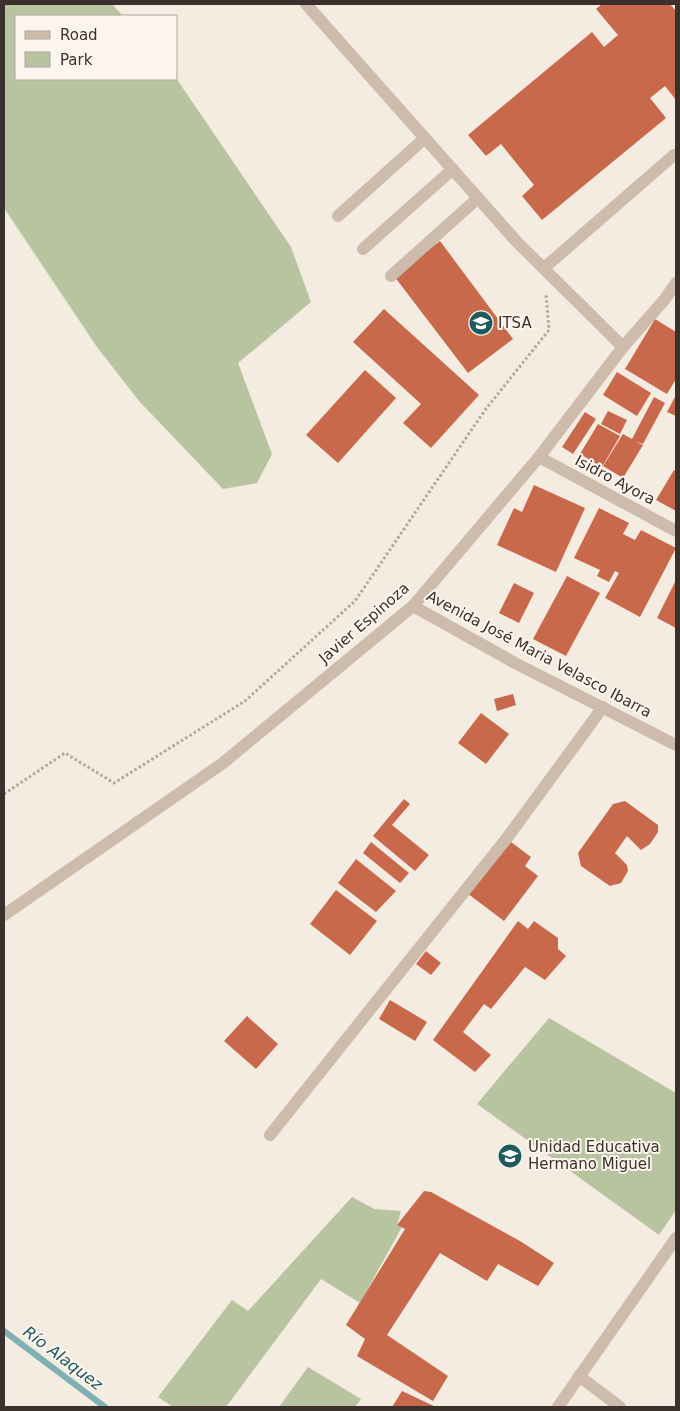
<svg xmlns="http://www.w3.org/2000/svg" width="680" height="1411" font-family="'DejaVu Sans',sans-serif">
  <style>
    .green { fill: #b8c4a0 }
    .lines { fill: none; stroke-linecap: round; stroke-linejoin: round }
    .stream { stroke: #7fb0b2; stroke-width: 6 }
    .building { fill: #c8694b }
    .path { stroke: #b9a596; stroke-width: 3; stroke-dasharray: 2.5 2.5; stroke-linecap: butt }
    .minor { stroke: #cdbbac; stroke-width: 12 }
    .labels { text-anchor: middle; dominant-baseline: central; stroke-width: 4; stroke-linejoin: round; paint-order: stroke }
    .poi-label { font-size: 15px; fill: #3b302b; stroke: #fbf5ee; text-anchor: start }
    .street-label { font-size: 15px; fill: #3b302b; stroke: #fbf5ee }
    .water-label { font-size: 16px; font-style: italic; fill: #1f5a5e; stroke: #fbf5ee }
  </style>
  <rect width="100%" height="100%" fill="#f4ebe1"/>
  <!-- green -->
  <g class="green">
    <path d="M4,4H112L123,16H16V79L176,78L291,247L311,302L238,363L272,454L257,483L223,489L139,401L97,347L4,208Z"/>
    <path d="M549,1018L676,1093V1210L659,1235L477,1104Z"/>
    <path d="M352,1197L374,1209L401,1211L397,1225L402,1227L360,1303L321,1279L226,1407H173L158,1397L232,1300L248,1311Z"/>
    <path d="M308,1367L361,1399L355,1407H279Z"/>
  </g>
  <g class="lines">
    <!-- stream -->
    <path class="stream" d="M4,1331L105,1407"/>
  </g>
  <!-- building -->
  <g class="building">
    <path d="M602,4H670L676,11V100L665,86L650,98L666,118L542,220L522,196L534,185L501,144L486,156L468,135L592,32L604,47L618,35L596,9Z"/>
    <path d="M440,241L513,339L468,373L394,276Z"/>
    <path d="M384,309L479,395L431,448L403,423L421,404L353,342Z"/>
    <path d="M655,319L676,332V379L667,394L625,369Z"/>
    <path d="M365,370L396,398L338,463L306,435Z"/>
    <path d="M617,372L651,393L637,416L603,395Z"/>
    <path d="M676,395V416L667,412Z"/>
    <path d="M654,397L665,403L643,444L635,441L643,445L623,478L603,466L623,434L632,439Z"/>
    <path d="M608,411L627,420L620,434L601,424Z"/>
    <path d="M585,412L596,419L573,454L562,447Z"/>
    <path d="M598,424L620,436L602,467L580,454Z"/>
    <path d="M674,470L676,472V511L656,500Z"/>
    <path d="M534,485L585,508L556,572L497,545L514,508L522,512Z"/>
    <path d="M599,508L629,523L623,534L635,540L641,530L676,548L640,617L605,598L619,573L615,571L609,582L597,576L600,570L574,558Z"/>
    <path d="M567,576L600,593L566,656L533,639Z"/>
    <path d="M676,580V628L657,618Z"/>
    <path d="M514,583L534,593L519,623L499,613Z"/>
    <path d="M513,694L516,705L497,711L494,699Z"/>
    <path d="M481,713L509,734L486,764L458,743Z"/>
    <path d="M404,799L410,804L392,825L429,855L415,871L373,836Z"/>
    <path d="M625,801L658,825V832L650,844L641,850L627,836L615,853L627,865L628,871L621,883L610,886L581,866L578,853L613,804Z"/>
    <path d="M507,839L531,857L525,866L538,876L504,921L467,893Z"/>
    <path d="M371,842L409,873L400,883L363,853Z"/>
    <path d="M356,859L396,891L376,912L338,883Z"/>
    <path d="M336,890L377,921L350,955L310,924Z"/>
    <path d="M518,921L528,929L534,921L558,938V949L566,956L545,980L525,967L491,1009L484,1004L463,1032L491,1055L475,1072L433,1040Z"/>
    <path d="M426,951L441,963L431,975L416,964Z"/>
    <path d="M390,1000L427,1022L415,1041L379,1019Z"/>
    <path d="M247,1016L278,1044L256,1069L224,1041Z"/>
    <path d="M424,1191L431,1192L520,1241L554,1263L538,1286L498,1264L487,1281L440,1253L387,1335L448,1376L433,1401L357,1356L365,1339L346,1325L405,1229L397,1225Z"/>
    <path d="M402,1391L436,1407H392Z"/>
  </g>
  <g class="lines">
    <!-- path -->
    <path class="path" d="M4,794L65,753L114,783L245,701L355,601L485,410L549,330L546,294"/>
    <!-- minor -->
    <g class="minor">
      <path d="M306,4L517,242L623,347"/>
      <path d="M338,216L425,138"/>
      <path d="M363,249L453,169"/>
      <path d="M544,268L674,155"/>
      <path d="M391,276L478,198"/>
      <path d="M539,457L676,531"/>
      <path d="M413,606L515,663L676,745"/>
      <path d="M4,915L223,763L413,606L539,457L623,347L665,299L676,283"/>
      <path d="M270,1135L507,838L603,707"/>
      <path d="M579,1376L620,1407"/>
      <path d="M558,1407L676,1238"/>
    </g>
  </g>
  <!-- icons -->
  <defs>
    <symbol id="school-disc" viewBox="-11 -11 22 22"><circle r="9.5" fill="#1f5a5e" stroke="#fbf5ee"/><path d="M0-5L7-2L0 1L-7-2ZM-4 1L0 2.5L4 1V4Q0 6-4 4Z" fill="#fff"/></symbol>
  </defs>
  <g fill-rule="evenodd">
    <use href="#school-disc" x="467" y="309" width="28" height="28"/>
    <use href="#school-disc" x="496" y="1142" width="28" height="28"/>
  </g>
  <g class="labels">
    <!-- poi labels -->
    <g class="poi-label">
      <text x="498" y="323">ITSA</text>
      <text x="528" y="1147">Unidad Educativa<tspan x="528" dy="17">Hermano Miguel</tspan></text>
    </g>
    <!-- street labels -->
    <g class="street-label">
      <text transform="translate(615 480) rotate(28)">Isidro Ayora</text>
      <text transform="translate(364 623) rotate(-41)">Javier Espinoza</text>
      <text transform="translate(539 654) rotate(28)">Avenida José Maria Velasco Ibarra</text>
    </g>
    <!-- water labels -->
    <g class="water-label">
      <text transform="translate(63 1358) rotate(37)">Río Alaquez</text>
    </g>
  </g>
  <!-- border -->
  <rect width="680" height="1411" fill="none" stroke="#3b302b" stroke-width="10"/>
  <!-- legend -->
  <rect x="15" y="15" width="162" height="65" fill="#fbf5ee" stroke="#aea6a0"/>
  <rect x="25" y="31" width="25" height="8" fill="#cdbbac" stroke="#aea6a0"/>
  <text x="60" y="40" font-size="15" fill="#3b302b">Road</text>
  <rect x="25" y="52" width="25" height="15" fill="#b8c4a0" stroke="#aea6a0"/>
  <text x="60" y="65" font-size="15" fill="#3b302b">Park</text>
</svg>
